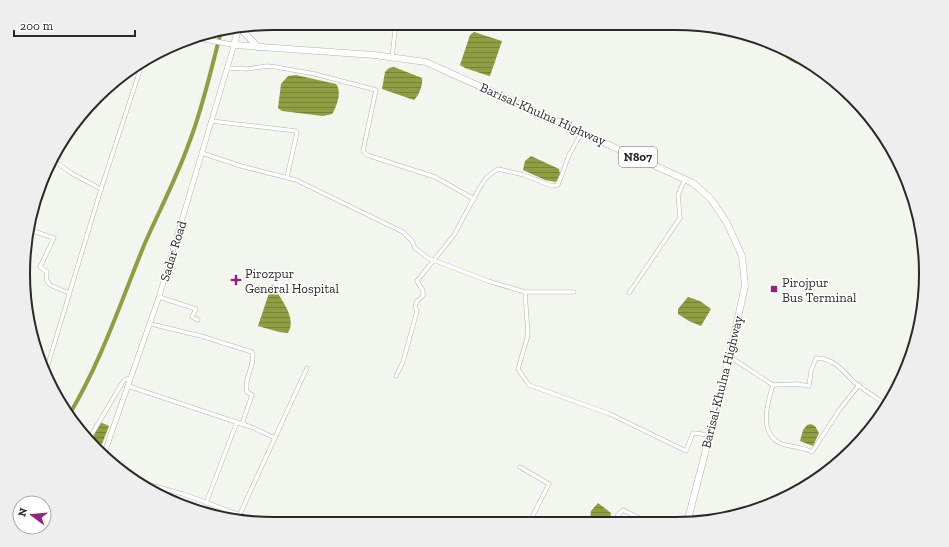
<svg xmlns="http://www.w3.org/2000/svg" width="949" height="547" font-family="'Zilla Slab',serif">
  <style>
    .water { fill: url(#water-rules) }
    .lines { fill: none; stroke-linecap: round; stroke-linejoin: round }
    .canal { stroke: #8e9e41; stroke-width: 4 }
    .street-casing { stroke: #b3b4b0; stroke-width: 4.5 }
    .secondary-casing { stroke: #b3b4b0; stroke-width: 5.5 }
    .highway-casing { stroke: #b3b4b0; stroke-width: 7 }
    .street { stroke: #fff; stroke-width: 3.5 }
    .secondary { stroke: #fff; stroke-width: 4.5 }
    .highway { stroke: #fff; stroke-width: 6 }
    .poi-dot { fill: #95227f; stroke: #fff; stroke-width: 1.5 }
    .labels { text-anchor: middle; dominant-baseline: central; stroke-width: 3; stroke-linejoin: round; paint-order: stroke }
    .shield { fill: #fff; stroke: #696a68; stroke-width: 1 }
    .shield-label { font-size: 12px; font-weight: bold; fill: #292a28 }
    .street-label { font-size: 13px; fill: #292a28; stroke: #fff }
    .poi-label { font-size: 13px; fill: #292a28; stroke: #fff; text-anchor: start }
    .rim { fill: none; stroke: #292a28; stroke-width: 2 }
  </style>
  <defs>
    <pattern id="water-rules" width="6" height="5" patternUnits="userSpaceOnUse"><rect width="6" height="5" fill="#8e9e41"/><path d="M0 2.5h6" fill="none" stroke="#748136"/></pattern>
  </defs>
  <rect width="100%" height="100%" fill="#f3f5ef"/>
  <!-- water -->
  <g class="water">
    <path d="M474,32L502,41L490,76H489L465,68L460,65L470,35Z"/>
    <path d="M394,67L422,78C423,85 419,95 414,100L382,89L385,72L389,68Z"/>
    <path d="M296,75L336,84C342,92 337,106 332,114L323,116L282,111L278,108L281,84L288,76Z"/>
    <path d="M531,156L559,169L560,174L556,182L545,180L523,170L525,161Z"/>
    <path d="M272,284C279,297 298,318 288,333L279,332L258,326Z"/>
    <path d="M688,297L700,301L711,309L701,326L689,321L678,314V309Z"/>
    <path d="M100,422L109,426L102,444L92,439Z"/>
    <path d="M811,424L815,426L819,433L813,446L800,441L803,430L807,425Z"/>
    <path d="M598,503L611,513L610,520L606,523H593L590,521L591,511Z"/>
  </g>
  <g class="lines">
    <!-- canal -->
    <g class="canal">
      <path d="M781,48C787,61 803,64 816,66"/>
      <path d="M69,415C102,360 121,301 145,243C160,209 177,177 189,143C203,107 211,69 221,32"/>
    </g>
    <defs>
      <g id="street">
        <path d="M392,57L396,23"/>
        <path d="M227,68L247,69L267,66L276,67L315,74L376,90L363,151L367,155L435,177L474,199"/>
        <path d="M211,121L296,131L297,133L287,177"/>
        <path d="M202,153L241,166L296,180L403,232L412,241L415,248L428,258L488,281L525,292H574"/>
        <path d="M53,160L71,173L101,189"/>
        <path d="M29,232L30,230L54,238L40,267L47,272L46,279L50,285L69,293"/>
        <path d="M525,292L528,335L518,369L529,385L610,414L686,451L693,433L710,435"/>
        <path d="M629,293L680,218L678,195L685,179"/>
        <path d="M159,297L196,309L192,317L198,320"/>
        <path d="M151,324L201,336L252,352C256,366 243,378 247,392L252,395L242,424"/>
        <path d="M730,357L773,385L797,384L809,386L811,371L816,358C835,359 841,369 853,381C863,390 876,397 887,405"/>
        <path d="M46,371L101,189L142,64"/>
        <path d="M396,376L403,362L417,311L415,307L417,301L423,296V291L417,281L454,235L480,187L487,177L498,169L524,175L552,186L558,185L569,155L582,132"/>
        <path d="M773,385C767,404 758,434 782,444C792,447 803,447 812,452L840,409L859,385"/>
        <path d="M128,386L251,427L275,438"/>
        <path d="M89,439L124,380L131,378"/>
        <path d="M520,467L549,484L529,523"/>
        <path d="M132,480L183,494L262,523"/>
        <path d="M206,503L237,422"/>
        <path d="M239,516L307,368"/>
        <path d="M611,523L623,510L649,523"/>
      </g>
      <path id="secondary" d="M104,454L159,297L234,45L192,37"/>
      <g id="highway">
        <path d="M240,28L258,47"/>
        <path d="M238,29L234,45L374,55L426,62L693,183L711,199L727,223L742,256L745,286L724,380L687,523"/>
      </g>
    </defs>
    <!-- street casing -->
    <use href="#street" class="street-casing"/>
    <!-- secondary casing -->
    <use href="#secondary" class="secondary-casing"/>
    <!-- highway casing -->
    <use href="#highway" class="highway-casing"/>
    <!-- street -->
    <use href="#street" class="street"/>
    <!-- secondary -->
    <use href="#secondary" class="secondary"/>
    <!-- highway -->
    <use href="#highway" class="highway"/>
  </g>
  <!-- markers -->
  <g class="poi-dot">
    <path d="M234 274h4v4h4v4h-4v4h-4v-4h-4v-4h4z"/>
    <rect x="770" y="285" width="8" height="8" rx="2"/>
  </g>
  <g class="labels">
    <!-- shield labels -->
    <rect class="shield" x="619" y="147" width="38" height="20" rx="3"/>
    <g class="shield-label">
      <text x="638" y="157">N807</text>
    </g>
    <!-- street labels -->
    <g class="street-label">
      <text transform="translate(543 114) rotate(24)">Barisal-Khulna Highway</text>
      <text transform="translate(173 251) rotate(-73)">Sadar Road</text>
      <text transform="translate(722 382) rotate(-76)">Barisal-Khulna Highway</text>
    </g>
    <!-- poi labels -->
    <g class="poi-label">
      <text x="245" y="273">Pirozpur<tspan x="245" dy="15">General Hospital</tspan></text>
      <text x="782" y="282">Pirojpur<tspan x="782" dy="15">Bus Terminal</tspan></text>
    </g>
  </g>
  <!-- crop -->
  <path d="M0 0H949V547H0ZM273 30H676A243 243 0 0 1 919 273V274A243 243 0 0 1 676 517H273A243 243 0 0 1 30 274V273A243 243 0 0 1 273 30Z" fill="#eee" fill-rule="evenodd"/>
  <path class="rim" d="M273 30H676A243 243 0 0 1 919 273V274A243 243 0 0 1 676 517H273A243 243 0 0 1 30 274V273A243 243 0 0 1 273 30Z"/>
  <!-- north arrow -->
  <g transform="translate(32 515) rotate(286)"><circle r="19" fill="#ffffff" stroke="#a9aaa9"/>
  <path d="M0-3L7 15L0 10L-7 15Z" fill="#95227f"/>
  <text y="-6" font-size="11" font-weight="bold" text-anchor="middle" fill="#292a28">N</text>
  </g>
  <!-- scale -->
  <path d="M14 30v6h121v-6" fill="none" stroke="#292a28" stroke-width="2"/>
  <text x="20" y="30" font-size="12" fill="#292a28" stroke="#ffffff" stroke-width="3" paint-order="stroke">200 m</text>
</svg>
